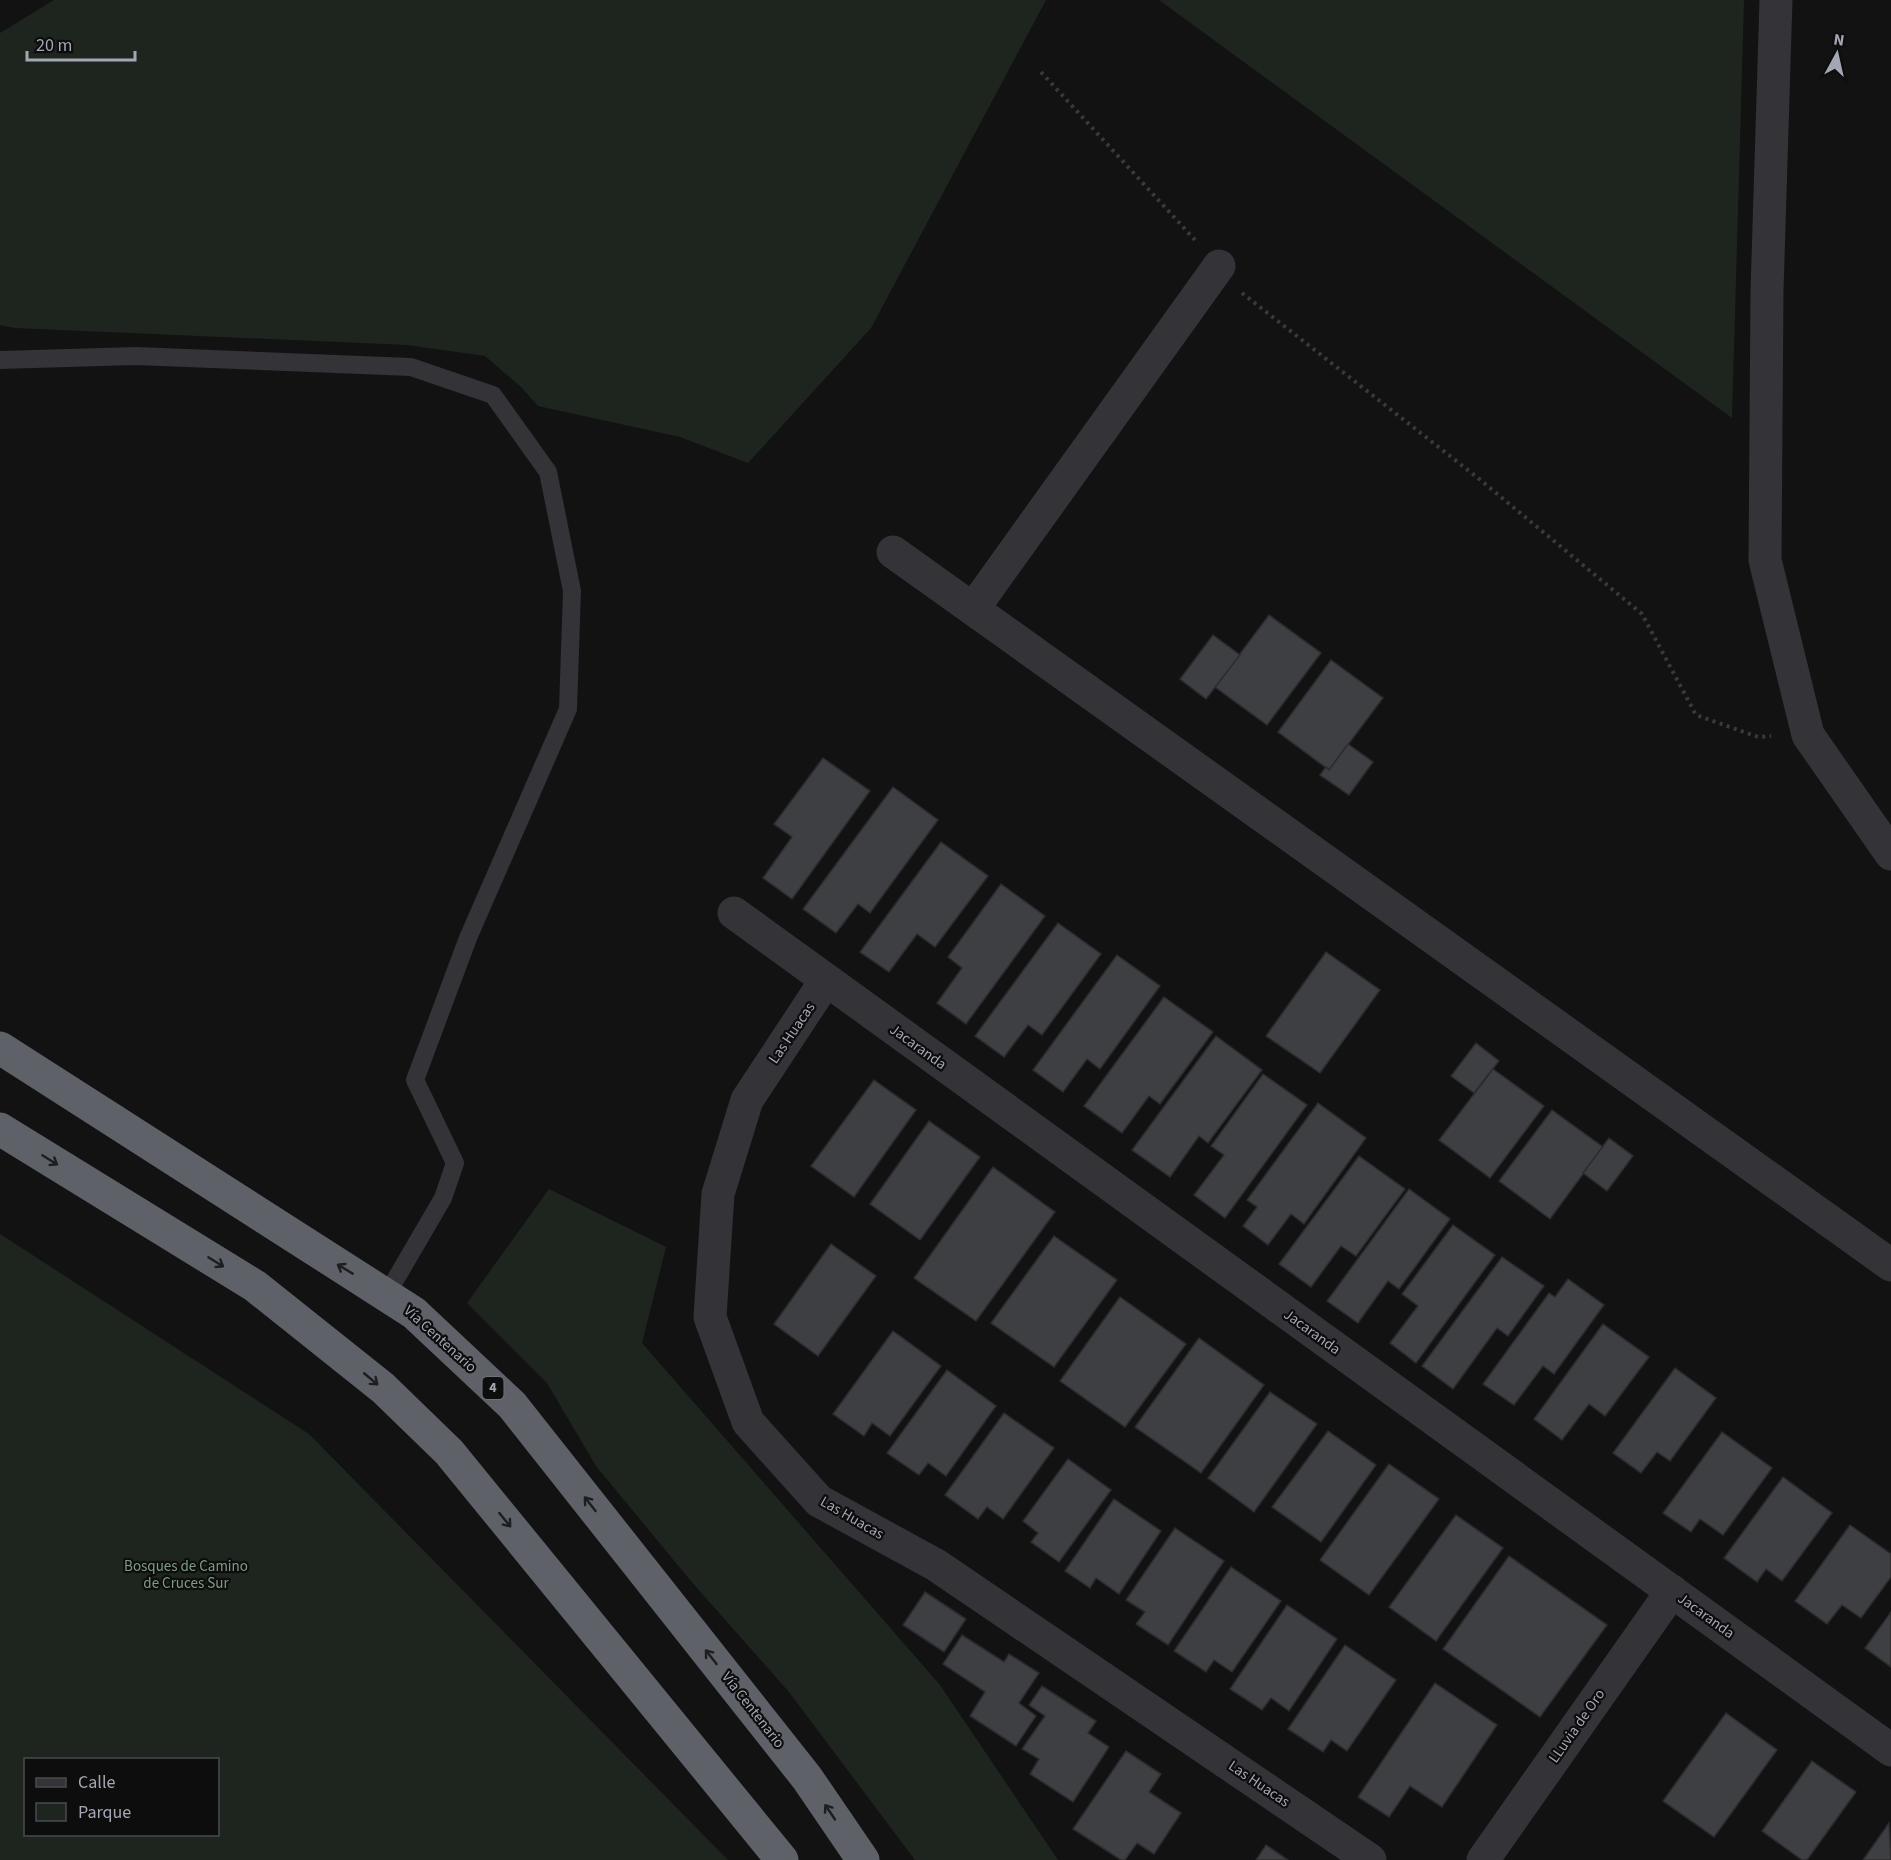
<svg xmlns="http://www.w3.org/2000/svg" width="1891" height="1860" font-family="'Source Sans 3',sans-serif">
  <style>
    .green { fill: #1e251f; fill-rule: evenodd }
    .building { fill: #3e3f43; stroke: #2c2c2f; stroke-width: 1.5 }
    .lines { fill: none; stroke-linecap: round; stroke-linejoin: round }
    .path { stroke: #393a3f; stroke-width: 4; stroke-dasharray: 3 4.5; stroke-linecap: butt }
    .lane { stroke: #333338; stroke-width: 18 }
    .street { stroke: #333338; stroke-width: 33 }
    .highway { stroke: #5f6168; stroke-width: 33 }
    .oneway { stroke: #1d1e20 }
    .labels { text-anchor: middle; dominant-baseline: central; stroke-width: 4.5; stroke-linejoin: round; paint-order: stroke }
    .shield { fill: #0d0d0e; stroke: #777982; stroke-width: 1.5 }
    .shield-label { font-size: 14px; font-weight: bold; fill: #a4a7b3 }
    .street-label { font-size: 15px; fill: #a4a7b3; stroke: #0d0d0e }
    .park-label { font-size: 15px; fill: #7c9d81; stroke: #0d0d0e }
  </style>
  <rect width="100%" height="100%" fill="#121213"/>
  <!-- green -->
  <g class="green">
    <path d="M54,0H1046L871,328L748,463L680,437L538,406L521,387L485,356L407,345L15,328L0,325V33Z"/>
    <path d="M1159,0H1744L1732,418Z"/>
    <path d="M549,1189L666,1247L642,1343L940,1685L1058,1860H915L789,1692L690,1580L596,1466L547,1383L467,1303Z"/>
    <path d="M0,1234L309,1434L728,1860H0ZM26,1760H218V1834H26Z"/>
  </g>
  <!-- building -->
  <g class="building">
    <path d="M1269,615L1321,653L1267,725L1215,687Z"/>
    <path d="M1213,635L1240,655L1206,699L1180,679Z"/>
    <path d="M1331,660L1383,698L1329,770L1278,732Z"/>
    <path d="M1348,744L1373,762L1349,795L1320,775L1326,767L1329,770Z"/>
    <path d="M823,758L870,791L792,899L763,878L792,837L774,824Z"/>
    <path d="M893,787L938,820L870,913L858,904L836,933L803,909Z"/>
    <path d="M941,842L988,876L935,947L917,934L889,972L860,952Z"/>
    <path d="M1001,884L1045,916L966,1024L937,1003L962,968L948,957Z"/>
    <path d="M1058,923L1101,954L1042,1035L1028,1025L1004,1057L975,1036Z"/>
    <path d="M1326,952L1380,990L1320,1073L1266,1036Z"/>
    <path d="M1117,955L1160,986L1100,1069L1087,1059L1063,1092L1033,1070Z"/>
    <path d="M1164,997L1213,1032L1160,1104L1149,1096L1122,1133L1084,1106Z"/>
    <path d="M1216,1036L1262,1070L1208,1143L1199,1136L1170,1177L1132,1150Z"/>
    <path d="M1476,1043L1499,1061L1474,1093L1451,1076Z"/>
    <path d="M1493,1069L1544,1106L1490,1178L1439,1140Z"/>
    <path d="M1263,1074L1307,1105L1225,1218L1194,1195L1224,1155L1211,1146Z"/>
    <path d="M874,1080L916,1110L854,1197L811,1166Z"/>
    <path d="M1318,1103L1366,1138L1304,1224L1291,1214L1268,1245L1243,1226L1257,1207L1247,1200Z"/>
    <path d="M1552,1110L1603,1147L1550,1219L1499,1181Z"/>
    <path d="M929,1121L980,1157L920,1240L870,1204Z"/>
    <path d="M1609,1138L1633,1156L1607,1191L1583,1173Z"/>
    <path d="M1359,1156L1405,1189L1356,1256L1341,1246L1311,1287L1279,1264Z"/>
    <path d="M993,1167L1055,1212L976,1321L914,1278Z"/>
    <path d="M1409,1189L1450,1219L1399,1289L1388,1281L1358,1323L1327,1301Z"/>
    <path d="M1453,1225L1495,1255L1416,1363L1390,1343L1418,1306L1402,1294Z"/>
    <path d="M1054,1236L1117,1280L1054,1367L991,1323Z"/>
    <path d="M831,1244L876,1276L818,1356L774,1324Z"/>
    <path d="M1502,1257L1544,1286L1508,1336L1497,1328L1453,1389L1422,1366Z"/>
    <path d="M1568,1279L1604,1305L1554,1374L1543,1366L1514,1405L1483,1384L1549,1293L1555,1297Z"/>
    <path d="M1120,1297L1186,1344L1125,1427L1060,1381Z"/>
    <path d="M1603,1324L1649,1357L1605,1416L1589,1404L1562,1440L1534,1419Z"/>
    <path d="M893,1331L941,1366L890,1436L872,1423L864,1436L833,1414Z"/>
    <path d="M1199,1338L1264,1385L1201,1473L1135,1427Z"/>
    <path d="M1675,1368L1716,1398L1670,1461L1657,1452L1641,1473L1613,1453Z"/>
    <path d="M947,1370L996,1406L946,1476L928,1463L919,1475L887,1453Z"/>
    <path d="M1270,1392L1317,1424L1254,1512L1208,1478Z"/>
    <path d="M1004,1413L1054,1448L1003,1519L987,1507L978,1519L945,1495Z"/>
    <path d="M1328,1431L1376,1465L1321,1542L1272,1507Z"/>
    <path d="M1722,1432L1772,1468L1723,1535L1700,1519L1691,1532L1663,1513Z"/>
    <path d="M1068,1459L1111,1490L1059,1562L1031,1542L1038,1533L1023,1521Z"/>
    <path d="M1389,1464L1439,1499L1369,1595L1320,1560Z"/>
    <path d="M1783,1477L1832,1513L1782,1581L1766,1569L1757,1582L1724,1558Z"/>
    <path d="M1114,1499L1161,1531L1119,1594L1096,1578L1090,1588L1065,1571Z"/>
    <path d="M1456,1515L1503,1548L1436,1641L1389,1607Z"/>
    <path d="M1850,1525L1891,1554V1577L1861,1618L1842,1605L1827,1624L1795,1601Z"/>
    <path d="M1175,1528L1224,1561L1168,1645L1136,1624L1145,1612L1126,1600Z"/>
    <path d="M1509,1556L1607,1625L1540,1717L1443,1649Z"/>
    <path d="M1231,1567L1281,1601L1232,1672L1214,1660L1206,1672L1174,1651Z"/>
    <path d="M925,1592L966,1619L944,1652L903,1625Z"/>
    <path d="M1287,1605L1337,1639L1289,1711L1271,1698L1262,1710L1230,1689Z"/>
    <path d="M1891,1612V1667L1865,1648Z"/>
    <path d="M962,1635L1004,1662L1009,1654L1039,1673L1019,1703L1036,1716L1016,1746L970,1716L985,1692L943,1664Z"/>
    <path d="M1345,1645L1396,1680L1347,1751L1331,1740L1323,1752L1288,1729Z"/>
    <path d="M1435,1683L1497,1725L1442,1807L1410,1786L1389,1817L1358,1797Z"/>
    <path d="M1042,1686L1096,1721L1088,1733L1109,1747L1073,1802L1030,1774L1039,1759L1022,1749L1045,1716L1029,1705Z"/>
    <path d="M1726,1713L1777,1750L1714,1837L1663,1801Z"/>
    <path d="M1126,1751L1161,1774L1149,1792L1181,1813L1154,1854L1137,1843L1125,1860H1121L1073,1829Z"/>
    <path d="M1812,1761L1856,1792L1807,1860H1802L1762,1831Z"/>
    <path d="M1889,1823L1891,1860H1863Z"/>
    <path d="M1266,1845L1288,1860H1256Z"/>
  </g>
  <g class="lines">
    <!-- path -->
    <g class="path">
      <path d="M1041,72L1195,240"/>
      <path d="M1242,293L1478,478L1642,614L1696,715L1758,737L1771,736"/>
    </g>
    <!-- lane -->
    <path class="lane" d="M0,360L136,356L411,367L493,395L548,472L572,591L568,709L468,938L415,1080L455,1163L443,1198L387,1294"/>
    <!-- street -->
    <g class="street">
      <path d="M1776,0L1767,291L1765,560L1808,735L1891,854"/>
      <path d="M893,552L1891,1265"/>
      <path d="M973,609L1219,266"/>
      <path d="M734,913L1891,1750"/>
      <path d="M826,980L747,1100L718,1194L710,1317L748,1422L819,1501L936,1565L1370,1860"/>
      <path d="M1483,1860L1672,1591"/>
    </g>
    <!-- highway -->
    <g class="highway">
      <path d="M0,1048L414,1313L512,1405L807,1778L863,1860"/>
      <path d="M0,1129L255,1286L383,1388L449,1452L782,1860"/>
    </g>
  </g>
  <!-- one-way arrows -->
  <defs><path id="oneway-shaft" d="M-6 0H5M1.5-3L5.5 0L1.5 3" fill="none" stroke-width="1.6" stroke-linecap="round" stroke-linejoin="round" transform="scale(1.5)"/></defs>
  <g class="oneway">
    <use href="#oneway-shaft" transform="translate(50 1160) rotate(32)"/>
    <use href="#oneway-shaft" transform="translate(216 1262) rotate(32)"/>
    <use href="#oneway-shaft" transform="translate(345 1269) rotate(-149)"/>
    <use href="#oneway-shaft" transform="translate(371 1379) rotate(40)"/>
    <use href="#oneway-shaft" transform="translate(590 1504) rotate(-128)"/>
    <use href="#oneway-shaft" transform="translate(505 1520) rotate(51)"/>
    <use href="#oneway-shaft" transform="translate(711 1657) rotate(-128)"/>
    <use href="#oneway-shaft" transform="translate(830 1812) rotate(-124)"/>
  </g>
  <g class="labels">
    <!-- shield labels -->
    <rect class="shield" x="482.5" y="1377" width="21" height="22" rx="4.5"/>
    <g class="shield-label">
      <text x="493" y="1388">4</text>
    </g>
    <!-- street labels -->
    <g class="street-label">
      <text transform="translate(792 1033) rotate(-56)">Las Huacas</text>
      <text transform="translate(918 1047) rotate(36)">Jacaranda</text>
      <text transform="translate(1312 1332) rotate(36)">Jacaranda</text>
      <text transform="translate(440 1339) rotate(42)">Vía Centenario</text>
      <text transform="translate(852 1518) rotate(30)">Las Huacas</text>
      <text transform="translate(1706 1616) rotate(36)">Jacaranda</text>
      <text transform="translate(753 1710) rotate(52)">Vía Centenario</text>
      <text transform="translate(1577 1726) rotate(-55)">LLuvia de Oro</text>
      <text transform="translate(1259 1784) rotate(34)">Las Huacas</text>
    </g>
    <!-- park labels -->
    <g class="park-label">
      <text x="186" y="1566">Bosques de Camino<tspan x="186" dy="17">de Cruces Sur</tspan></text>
    </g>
  </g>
  <!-- legend -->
  <rect x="24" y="1758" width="195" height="78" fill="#0d0d0e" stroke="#494b50" stroke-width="1.5"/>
  <rect x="36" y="1778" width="30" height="9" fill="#333338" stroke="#494b50" stroke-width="1.5"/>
  <text x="78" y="1788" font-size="18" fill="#a4a7b3">Calle</text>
  <rect x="36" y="1803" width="30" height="18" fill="#1e251f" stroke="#494b50" stroke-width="1.5"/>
  <text x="78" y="1818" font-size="18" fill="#a4a7b3">Parque</text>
  <!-- north arrow -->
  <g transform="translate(1837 54) rotate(8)" stroke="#0d0d0e" stroke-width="4.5" paint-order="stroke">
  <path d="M0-4.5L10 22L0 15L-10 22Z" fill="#a4a7b3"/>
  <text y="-9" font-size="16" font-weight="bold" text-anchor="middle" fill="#a4a7b3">N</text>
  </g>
  <!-- scale -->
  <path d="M27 51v9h108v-9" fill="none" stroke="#a4a7b3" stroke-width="3"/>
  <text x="36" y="51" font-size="18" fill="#a4a7b3" stroke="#0d0d0e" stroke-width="4.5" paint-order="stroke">20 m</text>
</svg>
